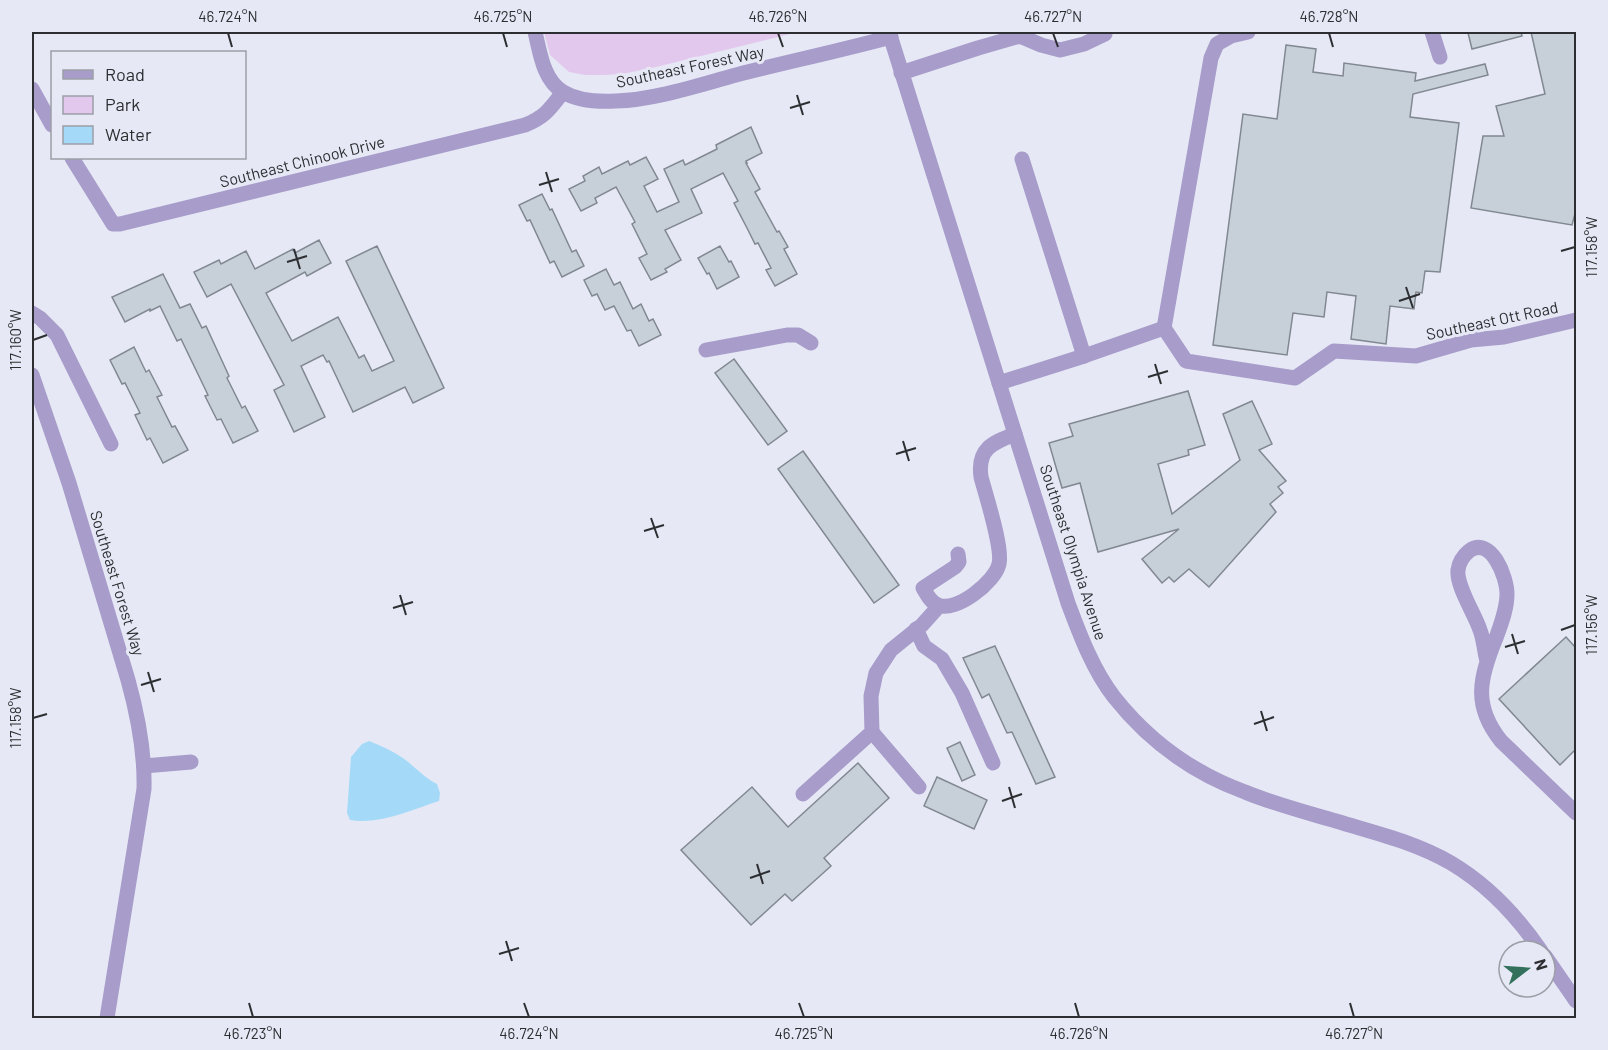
<svg xmlns="http://www.w3.org/2000/svg" width="1608" height="1050" font-family="Barlow,sans-serif">
  <style>
    .green { fill: #e3c8ed }
    .water { fill: #a4daf8 }
    .building { fill: #c7cfd9; stroke: #818891; stroke-width: 1.5 }
    .lines { fill: none; stroke-linecap: round; stroke-linejoin: round }
    .minor { stroke: #a89cca; stroke-width: 15 }
    .ticks { fill: none; stroke: #2d2e32; stroke-width: 2 }
    .labels { text-anchor: middle; dominant-baseline: central; stroke-width: 6; stroke-linejoin: round; paint-order: stroke }
    .street-label { font-size: 16px; fill: #2d2e32; stroke: #e6e9f5 }
    .neatline { fill: none; stroke: #2d2e32; stroke-width: 2 }
    .ticks-label { font-size: 15px; text-anchor: middle; fill: #2d2e32 }
  </style>
  <rect width="100%" height="100%" fill="#e6e9f5"/>
  <!-- green -->
  <path class="green" d="M544,32H798L652,68L622,74L605,75H585L569,72L550,55Z"/>
  <!-- water -->
  <path class="water" d="M369,741C382,746 395,752 407,761C417,769 425,778 437,784L440,793L439,801C411,810 379,825 350,820L347,813L351,757L362,744Z"/>
  <!-- building -->
  <g class="building">
    <path d="M1476,32H1521L1522,36L1472,49L1468,33Z"/>
    <path d="M1531,32H1576V210L1572,225L1471,208L1483,136H1504L1496,106L1545,94Z"/>
    <path d="M1286,45L1316,49L1313,72L1343,76L1344,63L1416,73L1415,81L1485,64L1488,75L1413,94L1410,117L1459,123L1440,272L1425,271L1422,293L1416,292L1414,309L1390,306L1386,344L1351,339L1356,296L1327,292L1324,317L1293,313L1287,355L1213,345L1243,114L1277,119Z"/>
    <path d="M751,127L762,153L746,161L747,163H746L760,189L755,192L777,232L779,231L788,247L784,249L797,274L775,286L766,270L771,268L758,243L755,244L747,228L734,203L738,201L723,173L691,189L702,213L665,230L681,260L665,269L667,272L651,280L639,258L647,254L632,224L635,222L616,187L595,198L597,203L581,211L569,189L585,181L583,176L599,167L602,174L628,161L630,165L646,157L658,179L644,186L657,212L679,202L664,169L683,160L685,165L717,149L716,145Z"/>
    <path d="M542,194L550,210L552,209L572,252L576,250L584,266L562,277L554,261L550,263L530,220L527,221L519,205Z"/>
    <path d="M319,240L331,263L307,276L305,272L266,293L292,341L338,317L359,358L364,355L372,371L394,361L346,261L377,246L444,388L413,403L405,387L353,412L329,361L327,362L323,355L301,366L325,417L294,432L274,390L284,385L231,284L207,297L194,272L219,260L221,264L246,251L255,269L293,249L295,253Z"/>
    <path d="M720,246L729,262L731,261L739,277L717,289L709,273L707,274L698,258Z"/>
    <path d="M606,269L614,285L620,282L633,309L641,304L649,321L653,319L661,335L639,346L631,330L627,331L614,306L605,310L597,294L592,296L584,280Z"/>
    <path d="M163,274L180,308L190,304L202,328L206,326L229,376L227,378L242,408L245,406L258,431L233,443L221,419L217,420L205,396L208,395L181,339L177,341L160,306L150,311V309L125,322L112,297Z"/>
    <path d="M134,347L146,372L149,370L162,395L157,397L172,427L175,426L188,450L163,463L150,438L147,440L135,415L140,413L125,383L122,384L110,360Z"/>
    <path d="M734,359L787,431L768,445L715,373Z"/>
    <path d="M1188,391L1205,445L1188,450L1189,455L1158,464L1172,514L1240,460L1223,414L1252,401L1272,444L1259,450L1286,481L1278,487L1283,493L1270,504L1276,512L1209,587L1189,569L1174,582L1169,577L1162,583L1142,559L1179,529L1098,552L1080,483L1062,488L1049,443L1073,436L1069,424Z"/>
    <path d="M803,451L899,585L874,603L778,469Z"/>
    <path d="M1566,637L1576,648V749L1560,765L1499,699Z"/>
    <path d="M995,646L1055,777L1036,784L1012,732L1007,733L989,694L982,698L963,658Z"/>
    <path d="M960,742L975,775L962,781L947,748Z"/>
    <path d="M858,763L889,798L824,858L831,866L792,901L785,894L751,925L681,850L752,787L788,827Z"/>
    <path d="M937,777L987,800L974,829L924,806Z"/>
  </g>
  <g class="lines">
    <!-- minor -->
    <g class="minor">
      <path d="M535,32C540,52 543,80 563,92C578,101 599,102 616,101C654,100 699,85 736,75C787,62 839,51 891,37"/>
      <path d="M889,32L1068,603C1080,635 1093,670 1114,697C1148,740 1193,773 1245,792C1274,804 1305,812 1336,821C1375,833 1415,842 1451,863C1488,885 1517,916 1541,951"/>
      <path d="M1432,32L1440,57"/>
      <path d="M901,73L978,48L1020,36L1041,45L1060,50L1084,44L1105,34"/>
      <path d="M32,89L52,125"/>
      <path d="M72,158L113,224H120L525,125C545,117 550,109 563,92"/>
      <path d="M1022,159L1084,356"/>
      <path d="M32,313L40,318L57,335L111,444"/>
      <path d="M1164,328L1186,361L1295,378L1334,351L1416,356L1471,340L1504,337L1576,320"/>
      <path d="M706,350L787,335H798L811,343"/>
      <path d="M32,375L69,483L128,680C138,716 145,751 144,789L107,1018"/>
      <path d="M999,383L1084,356L1164,328L1211,58L1217,44L1231,36L1248,32"/>
      <path d="M958,554L959,562L955,567L923,588C927,594 930,602 938,605C956,613 995,582 999,564C1003,548 986,496 981,477C977,449 992,443 1015,434"/>
      <path d="M916,629L924,646L942,659L962,693L993,763"/>
      <path d="M1487,661C1484,651 1484,640 1480,630C1475,614 1456,586 1458,570C1459,562 1463,556 1469,551C1491,535 1507,577 1507,594C1507,609 1501,624 1496,638C1480,677 1472,705 1501,741L1576,813"/>
      <path d="M872,732L919,787"/>
      <path d="M144,766L191,762"/>
      <path d="M803,794L872,732L871,696L876,673L891,650L922,625L939,606"/>
      <path d="M1545,956L1576,1001"/>
    </g>
  </g>
  <!-- ticks -->
  <path class="ticks" d="M228,33L232,47M503,33L507,47M778,33L783,47M1053,33L1058,47M1329,33L1333,47M797,95L803,115M790,108L810,102M546,172L552,192M539,185L559,179M294,249L300,269M1561,251L1575,247M287,262L307,256M1406,287L1413,308M1399,301L1420,294M33,340L47,335M1155,364L1161,384M1148,377L1168,371M903,441L909,461M896,454L916,448M651,518L658,538M644,531L664,525M400,595L406,615M393,608L413,602M1561,630L1575,625M1512,634L1518,654M1505,647L1525,641M148,672L154,692M141,685L161,679M1261,711L1267,731M33,718L47,714M1254,724L1274,717M1009,787L1015,808M1002,801L1022,794M757,864L763,884M750,878L770,871M506,941L512,961M499,954L519,948M249,1003L253,1017M524,1003L529,1017M799,1003L804,1017M1075,1003L1079,1017M1350,1003L1354,1017"/>
  <g class="labels">
    <!-- street labels -->
    <g class="street-label">
      <text transform="translate(690 66) rotate(-12)">Southeast Forest Way</text>
      <text transform="translate(302 161) rotate(-14)">Southeast Chinook Drive</text>
      <text transform="translate(1492 320) rotate(-12)">Southeast Ott Road</text>
      <text transform="translate(1074 552) rotate(72)">Southeast Olympia Avenue</text>
      <text transform="translate(118 583) rotate(73)">Southeast Forest Way</text>
    </g>
  </g>
  <!-- border -->
  <rect width="1608" height="1050" fill="none" stroke="#e6e9f5" stroke-width="66"/>
  <!-- legend -->
  <rect x="51" y="51" width="195" height="108" fill="#e6e9f5" stroke="#9c9ea7" stroke-width="1.5"/>
  <rect x="63" y="70" width="30" height="9" fill="#a89cca" stroke="#9c9ea7" stroke-width="1.5"/>
  <text x="105" y="81" font-size="18" fill="#2d2e32">Road</text>
  <rect x="63" y="96" width="30" height="18" fill="#e3c8ed" stroke="#9c9ea7" stroke-width="1.5"/>
  <text x="105" y="111" font-size="18" fill="#2d2e32">Park</text>
  <rect x="63" y="126" width="30" height="18" fill="#a4daf8" stroke="#9c9ea7" stroke-width="1.5"/>
  <text x="105" y="141" font-size="18" fill="#2d2e32">Water</text>
  <!-- north arrow -->
  <g transform="translate(1527 969) rotate(73)"><circle r="28" fill="#e6e9f5" stroke="#9c9ea7" stroke-width="1.5"/>
  <path d="M0-4.5L10 22L0 15L-10 22Z" fill="#33715d"/>
  <text y="-9" font-size="16" font-weight="bold" text-anchor="middle" fill="#2d2e32">N</text>
  </g>
  <rect x="33" y="33" width="1542" height="984" class="neatline"/>
  <g class="ticks-label">
    <text x="228" y="22">46.724°N</text>
    <text x="503" y="22">46.725°N</text>
    <text x="778" y="22">46.726°N</text>
    <text x="1053" y="22">46.727°N</text>
    <text x="1329" y="22">46.728°N</text>
    <text transform="translate(1592 247) rotate(-90)" y="5">117.158°W</text>
    <text transform="translate(16 340) rotate(-90)" y="5">117.160°W</text>
    <text transform="translate(1592 625) rotate(-90)" y="5">117.156°W</text>
    <text transform="translate(16 718) rotate(-90)" y="5">117.158°W</text>
    <text x="253" y="1039">46.723°N</text>
    <text x="529" y="1039">46.724°N</text>
    <text x="804" y="1039">46.725°N</text>
    <text x="1079" y="1039">46.726°N</text>
    <text x="1354" y="1039">46.727°N</text>
  </g>
</svg>
